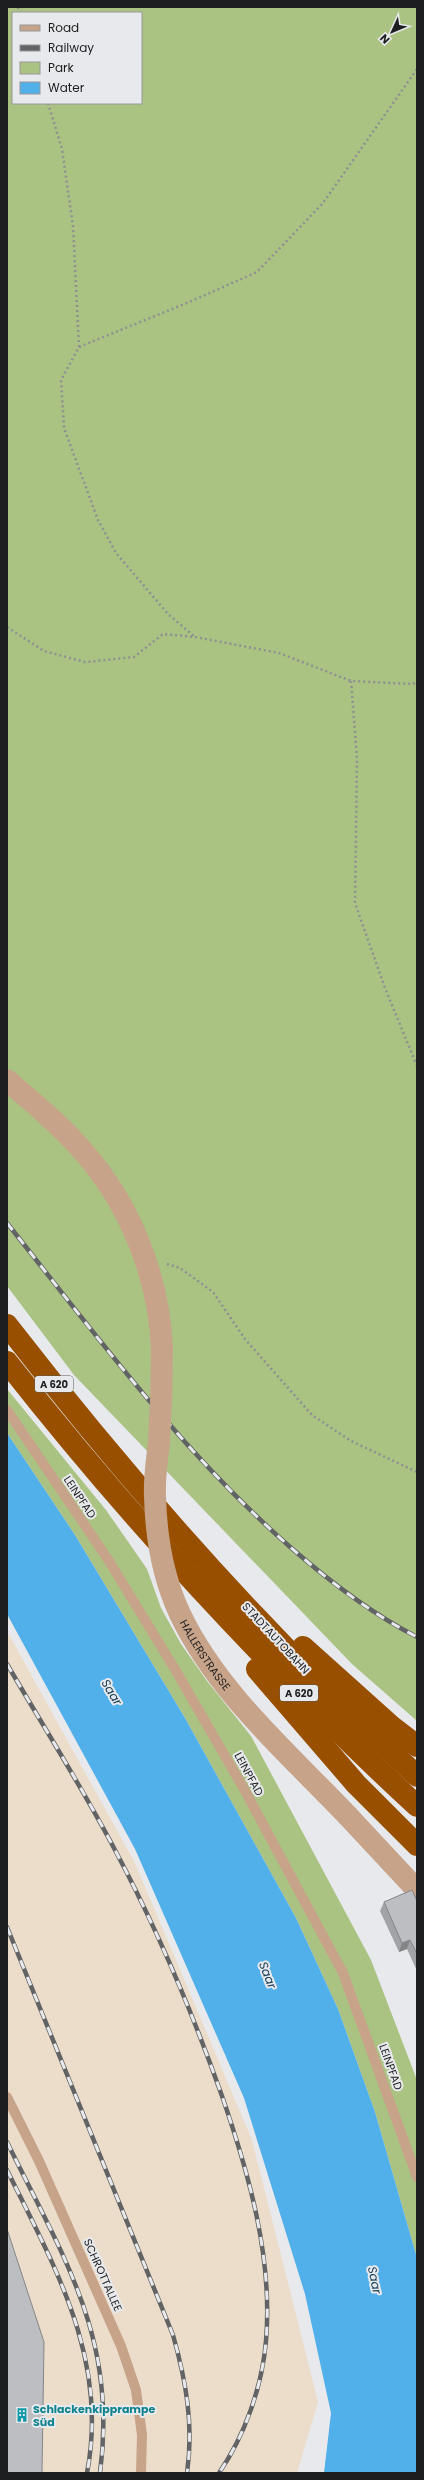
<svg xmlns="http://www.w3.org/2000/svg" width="424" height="2480" font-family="Poppins,sans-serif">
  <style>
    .industrial { fill: #ecddca }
    .green { fill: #aac382; fill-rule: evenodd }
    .water { fill: #51b0ea }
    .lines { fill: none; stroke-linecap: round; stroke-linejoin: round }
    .path { stroke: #8f9092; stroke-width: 2.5; stroke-dasharray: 2 3; stroke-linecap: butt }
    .service { stroke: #c7a38a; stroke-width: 10 }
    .tertiary { stroke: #c7a38a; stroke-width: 22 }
    .motorway { stroke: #985000; stroke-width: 22 }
    .rail-casing { stroke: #626365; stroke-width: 4.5 }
    .rail { stroke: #e8e9ec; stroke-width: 3; stroke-dasharray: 9; stroke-linecap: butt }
    .tertiary-bridge { stroke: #c7a38a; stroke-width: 22 }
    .wall { fill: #a2a3a6 }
    .shaded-wall { fill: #848587 }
    .building { fill: #bcbec1; stroke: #848587 }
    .labels { text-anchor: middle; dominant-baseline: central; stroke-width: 4; stroke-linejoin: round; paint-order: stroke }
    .shield { fill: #e8e9ec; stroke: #5a5b5c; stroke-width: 1 }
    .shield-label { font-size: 10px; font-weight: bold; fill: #1d1e1f }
    .street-label { font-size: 11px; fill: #1d1e1f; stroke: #e8e9ec }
    .culture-label { font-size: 11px; font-weight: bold; fill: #0d838f; stroke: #e8e9ec; text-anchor: start }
    .water-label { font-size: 12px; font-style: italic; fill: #194159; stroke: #e8e9ec }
  </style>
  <rect width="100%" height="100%" fill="#e8e9ec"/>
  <!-- industrial -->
  <path class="industrial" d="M7,1631L135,1863L252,2140L318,2402L297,2473H7Z"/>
  <!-- green -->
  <g class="green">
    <path d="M7,7H417V1721L352,1664L74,1375L7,1286ZM13,13H141V103H13Z"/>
    <path d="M7,1389L106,1510L147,1569L161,1608L181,1644L207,1681L251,1736L371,1960L417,2080V2258L375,2112L338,2009L296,1918L185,1718L75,1535L7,1433Z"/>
  </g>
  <!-- water -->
  <path class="water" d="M7,1433L75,1535L185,1718L296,1918L338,2009L375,2112L417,2258V2473H324L331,2413L305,2294L244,2098L135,1849L7,1614Z"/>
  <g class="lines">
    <!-- path -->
    <g class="path">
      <path d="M18,7L19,13"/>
      <path d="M48,103L62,149L73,226L79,347L61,380L64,428L98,520L116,553L168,614L195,637"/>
      <path d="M79,347L194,300L257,272L323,203L417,69"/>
      <path d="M7,627L44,651L85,662L134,657L163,634L195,637L279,653L351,681L413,684L417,681"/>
      <path d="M351,681L357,758L355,903L385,988L417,1066"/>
      <path d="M167,1264L180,1268L213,1292L245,1339L312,1415L351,1441L417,1472"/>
    </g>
    <!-- service -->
    <g class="service">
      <path d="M7,1410L109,1561L176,1671L244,1789L343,1973L417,2177"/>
      <path d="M7,2097L39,2161L121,2346L136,2390L142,2435L141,2473"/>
    </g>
    <!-- tertiary -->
    <g class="tertiary">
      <path d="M7,1080C32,1102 60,1124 82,1150C130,1204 159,1276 162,1349"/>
      <path d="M347,1815L417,1890"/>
    </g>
    <!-- motorway -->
    <g class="motorway">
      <path d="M7,1325C131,1485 267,1639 417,1776"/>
      <path d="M7,1362C132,1521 269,1669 417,1806"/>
      <path d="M303,1647L391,1726L417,1746"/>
      <path d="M257,1669L356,1784L417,1845"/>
    </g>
    <defs>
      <g id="rail">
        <path d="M7,1223C96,1335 181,1451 289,1546C329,1581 370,1613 417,1637"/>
        <path d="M7,1664C43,1726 82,1787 115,1850C156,1927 193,2014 222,2096C249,2174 273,2258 266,2341C262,2387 245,2435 219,2473"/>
        <path d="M7,1927L173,2335C186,2381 194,2425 187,2473"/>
        <path d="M7,2142C63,2257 118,2338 100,2473"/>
        <path d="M7,2170C55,2268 109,2359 87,2473"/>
      </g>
    </defs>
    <!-- rail casing -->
    <use href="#rail" class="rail-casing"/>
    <!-- rail -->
    <use href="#rail" class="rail"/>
    <!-- tertiary-bridge -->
    <path class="tertiary-bridge" id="s1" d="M162,1349C162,1380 161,1411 159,1442C157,1460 154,1479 155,1496C156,1536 163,1578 180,1614C217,1692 288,1753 347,1815"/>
  </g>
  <!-- wall -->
  <path class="wall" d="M417,1901V1971L407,1949L399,1952L380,1911L384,1902Z"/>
  <!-- shaded-wall -->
  <path class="shaded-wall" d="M410,1940L407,1949L399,1952L402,1943Z"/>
  <!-- building -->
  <g class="building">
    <path d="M412,1890L417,1901V1954L410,1940L402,1943L384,1902Z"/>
    <path d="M7,2229L44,2342L42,2473H7Z"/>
  </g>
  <!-- icons -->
  <defs>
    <symbol id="building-bare" viewBox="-9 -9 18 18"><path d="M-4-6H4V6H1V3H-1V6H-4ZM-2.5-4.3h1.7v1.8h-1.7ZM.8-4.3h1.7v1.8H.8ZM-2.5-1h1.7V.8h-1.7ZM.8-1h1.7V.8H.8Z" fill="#0f9aa8" stroke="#e8e9ec" stroke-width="2.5" paint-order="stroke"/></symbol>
  </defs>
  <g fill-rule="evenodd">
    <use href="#building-bare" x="12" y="2405" width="20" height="20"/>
  </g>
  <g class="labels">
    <!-- shield labels -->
    <g class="shield">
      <rect x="35" y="1376" width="38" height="16" rx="3"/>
      <rect x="280" y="1685" width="38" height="16" rx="3"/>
    </g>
    <g class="shield-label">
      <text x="54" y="1384">A 620</text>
      <text x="299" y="1693">A 620</text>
    </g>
    <!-- street labels -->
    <g class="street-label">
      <text transform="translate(80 1497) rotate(56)">LEINPFAD</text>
      <text transform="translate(276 1638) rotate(47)">STADTAUTOBAHN</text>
      <text stroke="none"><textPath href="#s1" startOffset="317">HALLERSTRASSE</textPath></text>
      <text transform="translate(249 1774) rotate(61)">LEINPFAD</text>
      <text transform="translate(391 2067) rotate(70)">LEINPFAD</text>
      <text transform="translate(103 2275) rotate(66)">SCHROTTALLEE</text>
    </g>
    <!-- culture labels -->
    <g class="culture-label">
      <text x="33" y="2409">Schlackenkipprampe<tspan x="33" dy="13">Süd</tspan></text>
    </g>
    <!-- water labels -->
    <g class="water-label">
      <text transform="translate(112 1692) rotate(59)">Saar</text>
      <text transform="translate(268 1975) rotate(69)">Saar</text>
      <text transform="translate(375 2280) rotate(78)">Saar</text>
    </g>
  </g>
  <!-- border -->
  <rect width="424" height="2480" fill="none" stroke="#1d1e1f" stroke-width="16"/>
  <!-- legend -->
  <rect x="12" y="12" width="130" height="92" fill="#e8e9ec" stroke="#97989a"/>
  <rect x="20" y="25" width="20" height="6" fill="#c7a38a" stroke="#97989a"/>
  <text x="48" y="32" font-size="12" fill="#1d1e1f">Road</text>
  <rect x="20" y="45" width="20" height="6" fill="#626365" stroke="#97989a"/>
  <text x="48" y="52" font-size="12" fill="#1d1e1f">Railway</text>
  <rect x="20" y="62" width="20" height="12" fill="#aac382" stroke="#97989a"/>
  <text x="48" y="72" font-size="12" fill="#1d1e1f">Park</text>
  <rect x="20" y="82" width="20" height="12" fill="#51b0ea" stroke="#97989a"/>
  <text x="48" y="92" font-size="12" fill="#1d1e1f">Water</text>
  <!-- north arrow -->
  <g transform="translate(392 32) rotate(226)" stroke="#e8e9ec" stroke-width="3" paint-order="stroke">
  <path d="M0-3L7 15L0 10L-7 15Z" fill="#1d1e1f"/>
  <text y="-6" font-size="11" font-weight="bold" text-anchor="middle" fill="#1d1e1f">N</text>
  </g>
</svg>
